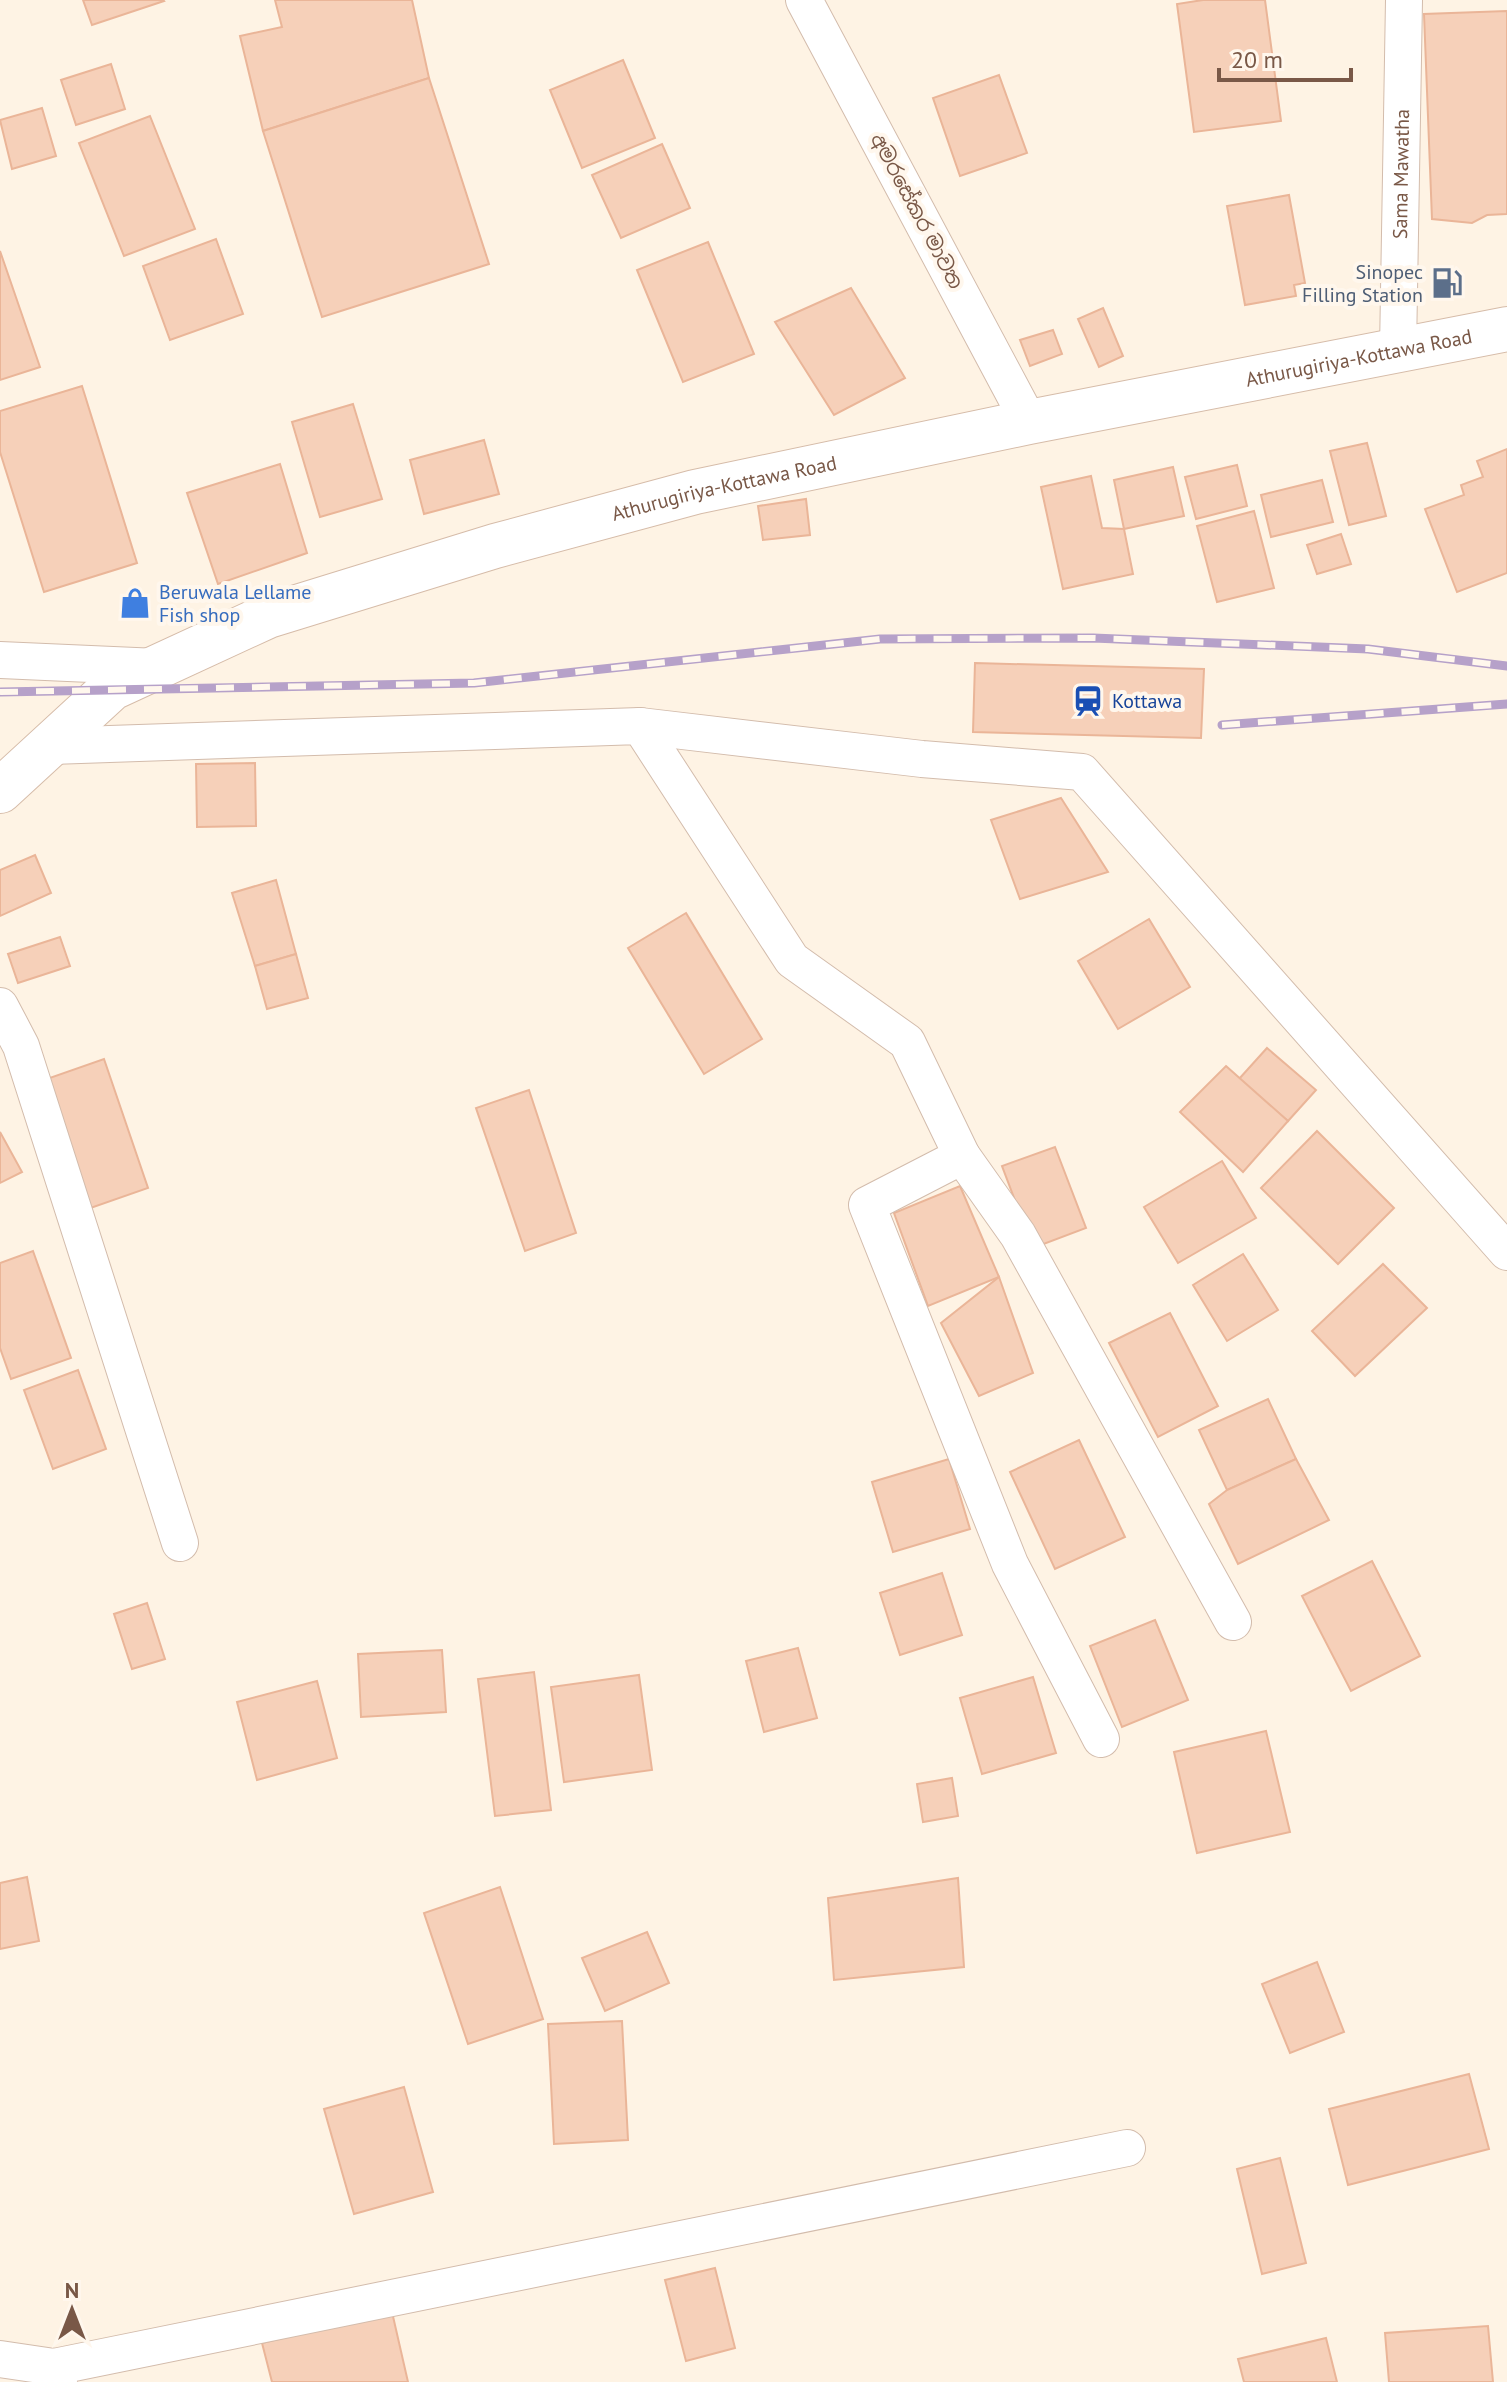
<svg xmlns="http://www.w3.org/2000/svg" width="1507" height="2382" font-family="'PT Sans','Noto Sans Sinhala',sans-serif">
  <style>
    .building { fill: #f6d0b9; stroke: #eab598; stroke-width: 2 }
    .lines { fill: none; stroke-linecap: round; stroke-linejoin: round }
    .street-casing { stroke: #d3bcac; stroke-width: 38 }
    .secondary-casing { stroke: #d6bca9; stroke-width: 46 }
    .street { stroke: #fff; stroke-width: 36 }
    .secondary { stroke: #fff; stroke-width: 44 }
    .rail-casing { stroke: #b6a1c9; stroke-width: 9 }
    .rail { stroke: #fff7ed; stroke-width: 6; stroke-dasharray: 18; stroke-linecap: butt }
    .labels { text-anchor: middle; dominant-baseline: central; stroke-width: 8; stroke-linejoin: round; paint-order: stroke }
    .street-label { font-size: 20px; fill: #795847; stroke: #fff7ed }
    .service-label { font-size: 20px; fill: #4e5e75; stroke: #fff7ed; text-anchor: end }
    .shop-label { font-size: 20px; fill: #366cbe; stroke: #fff7ed; text-anchor: start }
    .transit-label { font-size: 20px; fill: #164399; stroke: #fff7ed; text-anchor: start }
  </style>
  <rect width="100%" height="100%" fill="#fef3e4"/>
  <!-- building -->
  <g class="building">
    <path d="M83,0H163L164,1L92,25Z"/>
    <path d="M275,0H412L429,78L263,131L240,36L282,27Z"/>
    <path d="M1203,0H1265L1281,121L1194,132L1177,4Z"/>
    <path d="M1507,11V214L1487,215L1472,223L1432,219L1424,14Z"/>
    <path d="M623,60L655,138L582,168L550,90Z"/>
    <path d="M111,64L125,109L76,125L61,80Z"/>
    <path d="M999,75L1027,153L960,176L933,98Z"/>
    <path d="M429,78L489,264L322,317L263,131Z"/>
    <path d="M42,108L56,156L12,169L0,120Z"/>
    <path d="M150,116L195,229L124,256L79,143Z"/>
    <path d="M662,144L690,208L621,238L592,175Z"/>
    <path d="M1289,195L1305,283L1294,285L1296,296L1245,305L1227,206Z"/>
    <path d="M216,239L243,314L170,340L143,266Z"/>
    <path d="M708,242L754,354L683,382L637,270Z"/>
    <path d="M0,251L40,367L0,380Z"/>
    <path d="M851,288L905,378L834,415L775,322Z"/>
    <path d="M1103,308L1123,356L1099,367L1078,319Z"/>
    <path d="M1053,330L1062,354L1030,366L1020,340Z"/>
    <path d="M82,386L137,563L44,592L0,452V411Z"/>
    <path d="M353,404L382,499L320,517L292,422Z"/>
    <path d="M484,440L499,494L424,514L410,460Z"/>
    <path d="M1367,443L1386,516L1349,525L1330,451Z"/>
    <path d="M1507,449V573L1457,592L1425,509L1464,495L1461,485L1483,477L1477,461Z"/>
    <path d="M280,464L307,553L218,584L187,493Z"/>
    <path d="M1237,465L1247,506L1196,519L1185,477Z"/>
    <path d="M1173,467L1184,516L1124,529L1114,480Z"/>
    <path d="M1091,476L1102,528L1124,529L1133,574L1063,589L1041,487Z"/>
    <path d="M1322,480L1333,522L1271,537L1261,495Z"/>
    <path d="M806,499L810,535L763,540L758,506Z"/>
    <path d="M1254,511L1274,588L1217,602L1197,526Z"/>
    <path d="M1341,534L1351,564L1317,574L1307,545Z"/>
    <path d="M975,663L1204,669L1201,738L973,732Z"/>
    <path d="M255,763L256,826L197,827L196,764Z"/>
    <path d="M1061,798L1108,872L1020,899L991,820Z"/>
    <path d="M35,855L51,893L0,916V870Z"/>
    <path d="M276,880L296,954L255,966L232,893Z"/>
    <path d="M686,913L762,1039L704,1074L628,948Z"/>
    <path d="M1149,919L1190,987L1118,1029L1078,961Z"/>
    <path d="M60,937L70,966L18,983L8,954Z"/>
    <path d="M296,954L308,998L267,1009L255,966Z"/>
    <path d="M1267,1048L1316,1090L1288,1121L1239,1079Z"/>
    <path d="M104,1059L148,1188L82,1211L38,1082Z"/>
    <path d="M1226,1066L1288,1121L1243,1172L1180,1112Z"/>
    <path d="M529,1090L576,1233L525,1251L476,1108Z"/>
    <path d="M1317,1131L1394,1208L1338,1264L1261,1188Z"/>
    <path d="M0,1132L22,1172L0,1183Z"/>
    <path d="M1055,1147L1086,1228L1033,1248L1002,1166Z"/>
    <path d="M1222,1161L1256,1218L1178,1263L1144,1207Z"/>
    <path d="M960,1186L999,1277L928,1306L894,1213Z"/>
    <path d="M33,1251L71,1358L11,1379L0,1348V1263Z"/>
    <path d="M1243,1254L1278,1310L1227,1341L1193,1285Z"/>
    <path d="M1383,1264L1427,1308L1355,1376L1312,1331Z"/>
    <path d="M999,1277L1033,1373L979,1396L941,1323Z"/>
    <path d="M1170,1313L1218,1406L1158,1437L1109,1343Z"/>
    <path d="M78,1370L106,1449L53,1469L24,1390Z"/>
    <path d="M1268,1399L1296,1459L1227,1490L1199,1430Z"/>
    <path d="M1079,1440L1125,1537L1055,1569L1010,1472Z"/>
    <path d="M949,1459L970,1529L893,1552L872,1482Z"/>
    <path d="M1296,1459L1329,1520L1238,1564L1209,1504L1227,1490Z"/>
    <path d="M1372,1561L1420,1656L1351,1691L1302,1596Z"/>
    <path d="M942,1573L962,1635L900,1655L880,1593Z"/>
    <path d="M147,1603L165,1659L132,1669L114,1614Z"/>
    <path d="M1155,1620L1188,1700L1122,1727L1090,1646Z"/>
    <path d="M798,1648L817,1718L764,1732L746,1661Z"/>
    <path d="M442,1650L446,1712L361,1717L358,1654Z"/>
    <path d="M534,1672L551,1810L495,1816L478,1679Z"/>
    <path d="M639,1675L652,1770L564,1782L551,1687Z"/>
    <path d="M1033,1677L1056,1753L982,1774L960,1698Z"/>
    <path d="M317,1681L337,1758L257,1780L237,1702Z"/>
    <path d="M1266,1731L1290,1832L1197,1853L1174,1752Z"/>
    <path d="M952,1778L958,1816L923,1822L917,1784Z"/>
    <path d="M27,1877L39,1941L0,1949V1883Z"/>
    <path d="M958,1878L964,1967L834,1980L828,1898Z"/>
    <path d="M500,1887L543,2019L468,2044L424,1913Z"/>
    <path d="M647,1932L669,1983L605,2011L582,1958Z"/>
    <path d="M1317,1962L1344,2032L1290,2053L1262,1984Z"/>
    <path d="M622,2021L628,2140L554,2144L548,2024Z"/>
    <path d="M1469,2074L1489,2149L1348,2185L1329,2109Z"/>
    <path d="M404,2087L433,2192L354,2214L324,2109Z"/>
    <path d="M1280,2158L1306,2263L1262,2274L1237,2169Z"/>
    <path d="M715,2268L735,2348L686,2361L665,2280Z"/>
    <path d="M392,2312L408,2382H272L262,2343Z"/>
    <path d="M1488,2326L1493,2382H1389L1385,2333Z"/>
    <path d="M1326,2338L1337,2382H1244L1238,2359Z"/>
  </g>
  <g class="lines">
    <defs>
      <g id="street">
        <path d="M804,0L1029,422"/>
        <path id="s1" d="M1398,350L1404,0"/>
        <path d="M0,660L158,667"/>
        <path d="M640,726L922,759L1082,772L1507,1252"/>
        <path d="M51,746L640,726L792,960L907,1042L962,1156L867,1205L1010,1564L1101,1739"/>
        <path d="M0,1006L21,1046L180,1543"/>
        <path d="M962,1156L1018,1235L1233,1622"/>
        <path d="M0,2359L54,2367"/>
        <path d="M59,2382L54,2367L1127,2148"/>
      </g>
      <g id="secondary">
        <path id="s2" d="M0,791L112,688L268,616L495,546L695,492L1029,422L1507,329"/>
      </g>
    </defs>
    <!-- street casing -->
    <use href="#street" class="street-casing"/>
    <!-- secondary casing -->
    <use href="#secondary" class="secondary-casing"/>
    <!-- street -->
    <use href="#street" class="street"/>
    <!-- secondary -->
    <use href="#secondary" class="secondary"/>
    <defs>
      <g id="rail">
        <path d="M0,692L474,683L880,639L1093,638L1368,649L1507,666"/>
        <path d="M1222,725L1507,704"/>
      </g>
    </defs>
    <!-- rail casing -->
    <use href="#rail" class="rail-casing"/>
    <!-- rail -->
    <use href="#rail" class="rail"/>
  </g>
  <!-- icons -->
  <defs>
    <symbol id="fuel-bare" viewBox="-9 -9 18 18"><path d="M-5.5-6h7V0h2V4h1.3V-2.5L3-4.5l.8-.8L6-3V5H2.5V1h-1V6h-7ZM-4.2-4.7v3.2H.2V-4.7Z" fill="#5c6f8a" stroke="#fff7ed" stroke-width="2.5" paint-order="stroke"/></symbol>
    <symbol id="shop-bare" viewBox="-9 -9 18 18"><path d="M-5-2.5h2.3a2.7 3.5 0 0 1 5.4 0H5L5.5 6h-11ZM-1.5-2.5h3a1.5 2.3 0 0 0-3 0Z" fill="#3f7fe0" stroke="#fff7ed" stroke-width="2.5" paint-order="stroke"/></symbol>
    <symbol id="station-bare" viewBox="-9 -9 18 18"><path d="M-3-6H3Q5-6 5-4V2Q5 4 3 4L4.5 6H3L1.5 4h-3L-3 6H-4.5L-3 4Q-5 4-5 2V-4Q-5-6-3-6ZM-3.5-4v3h7v-3ZM-3.5 1v1.5H-2V1ZM2 1v1.5H3.5V1Z" fill="#1a4fb4" stroke="#fff7ed" stroke-width="2.5" paint-order="stroke"/></symbol>
  </defs>
  <g fill-rule="evenodd">
    <use href="#fuel-bare" x="1425" y="261" width="44" height="44"/>
    <use href="#shop-bare" x="113" y="581" width="44" height="44"/>
    <use href="#station-bare" x="1066" y="679" width="44" height="44"/>
  </g>
  <g class="labels">
    <!-- street labels -->
    <g class="street-label">
      <text stroke="none"><textPath href="#s1" startOffset="176">Sama Mawatha</textPath></text>
      <text transform="translate(917 211) rotate(62)">අමරසේකර මාවත</text>
      <text stroke="none"><textPath href="#s2" startOffset="1446">Athurugiriya-Kottawa Road</textPath></text>
      <text stroke="none"><textPath href="#s2" startOffset="798">Athurugiriya-Kottawa Road</textPath></text>
    </g>
    <!-- service labels -->
    <g class="service-label">
      <text x="1423" y="272">Sinopec<tspan x="1423" dy="23">Filling Station</tspan></text>
    </g>
    <!-- shop labels -->
    <g class="shop-label">
      <text x="159" y="592">Beruwala Lellame<tspan x="159" dy="23">Fish shop</tspan></text>
    </g>
    <!-- transit labels -->
    <g class="transit-label">
      <text x="1112" y="701">Kottawa</text>
    </g>
  </g>
  <!-- north arrow -->
  <g transform="translate(72 2310)" stroke="#fff7ed" stroke-width="6" paint-order="stroke">
  <path d="M0-6L14 30L0 20L-14 30Z" fill="#795847"/>
  <text y="-12" font-size="22" font-weight="bold" text-anchor="middle" fill="#795847">N</text>
  </g>
  <!-- scale -->
  <path d="M1219 68v12h132v-12" fill="none" stroke="#795847" stroke-width="4"/>
  <text x="1231" y="68" font-size="24" fill="#795847" stroke="#fff7ed" stroke-width="6" paint-order="stroke">20 m</text>
</svg>
